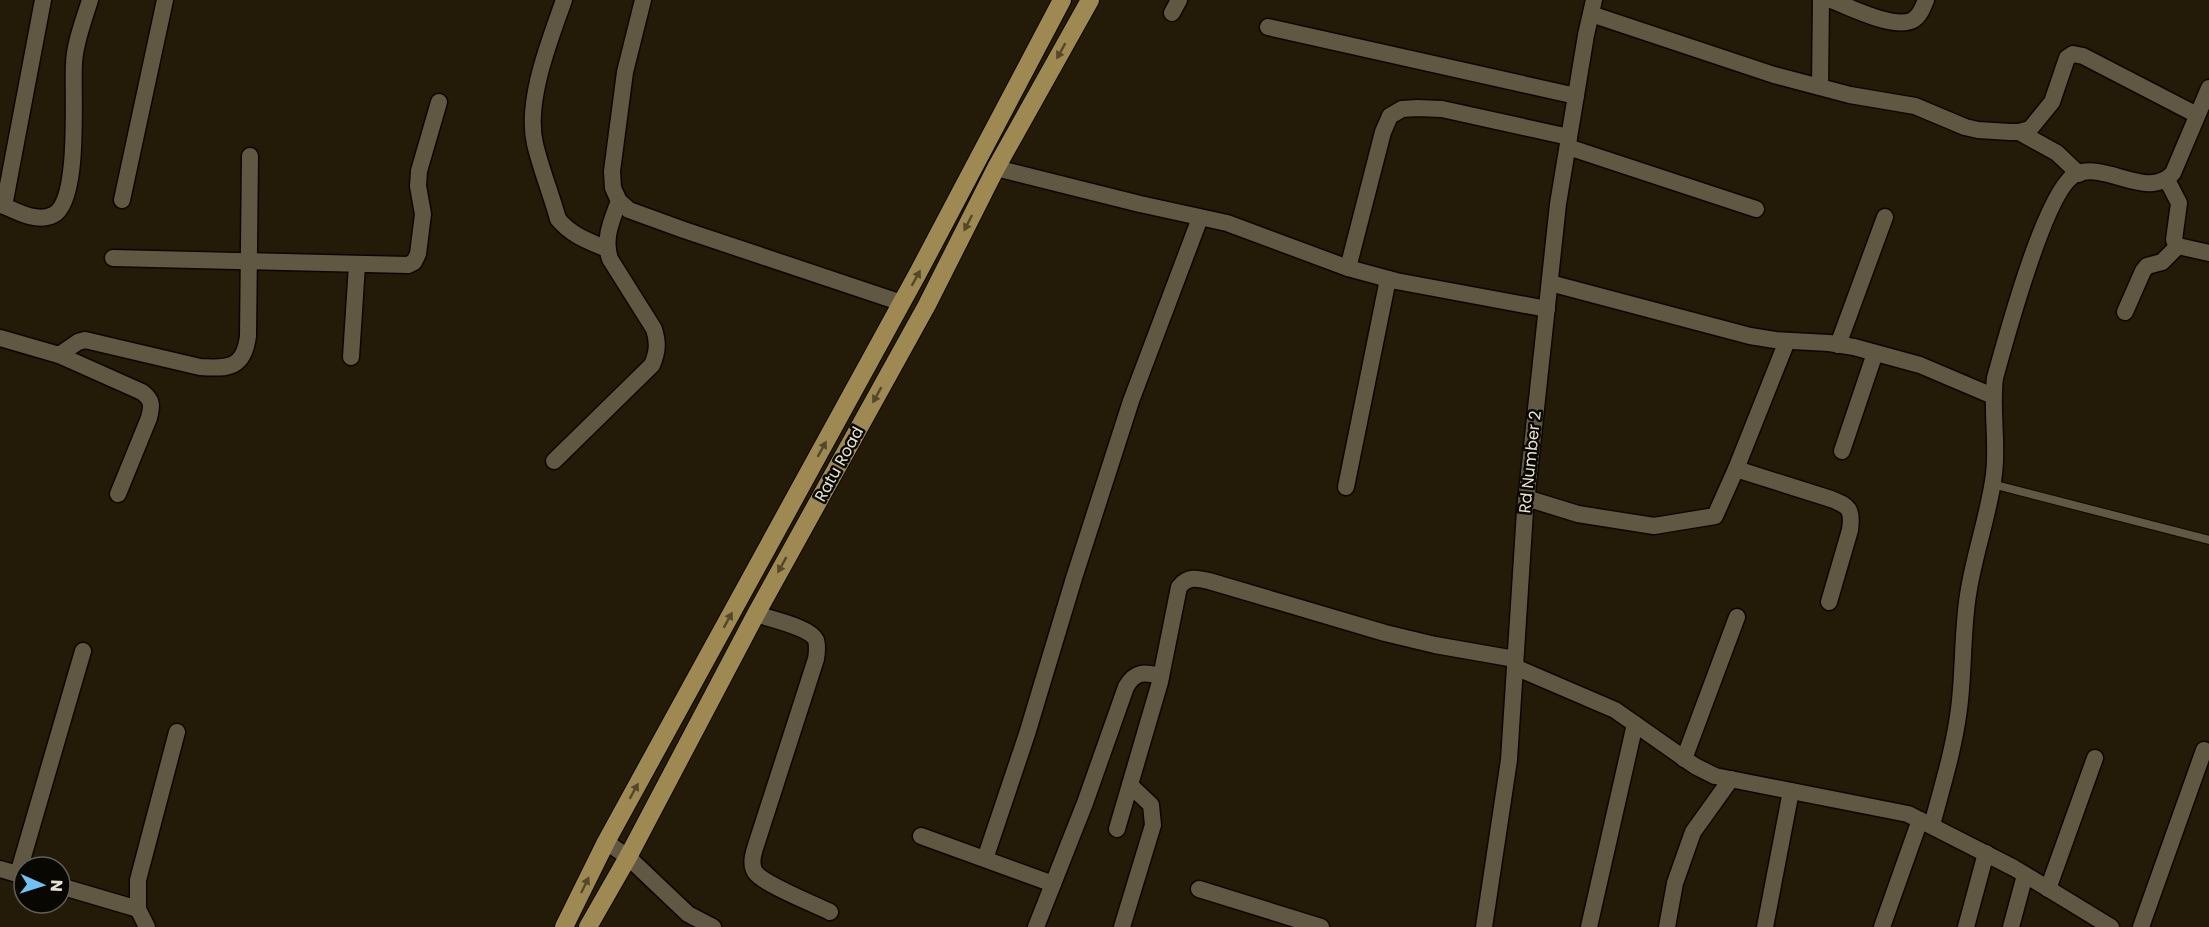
<svg xmlns="http://www.w3.org/2000/svg" width="2209" height="927" font-family="Poppins,sans-serif">
  <style>
    .lines { fill: none; stroke-linecap: round; stroke-linejoin: round }
    .lane-casing { stroke: #0c0600; stroke-width: 10 }
    .street-casing { stroke: #0c0600; stroke-width: 19 }
    .primary-casing { stroke: #0c0600; stroke-width: 20 }
    .lane { stroke: #605842; stroke-width: 8 }
    .street { stroke: #605842; stroke-width: 16 }
    .primary { stroke: #9e8953; stroke-width: 18 }
    .oneway { fill: #54482a }
    .labels { text-anchor: middle; dominant-baseline: central; stroke-width: 5; stroke-linejoin: round; paint-order: stroke }
    .street-label { font-size: 16px; fill: #e7e2d5; stroke: #090702 }
  </style>
  <rect width="100%" height="100%" fill="#231b07"/>
  <g class="lines">
    <defs>
      <path id="lane" d="M1992,484L2209,540"/>
      <g id="street">
        <path d="M564,0C550,40 525,101 535,144C541,169 551,194 558,219C571,235 588,241 607,249"/>
        <path d="M643,0L625,72L612,171L613,188L619,201L629,210L684,230L902,303"/>
        <path d="M1831,0C1850,7 1894,30 1913,20C1920,16 1923,7 1926,0"/>
        <path d="M1172,13L1179,0"/>
        <path d="M1591,14L1774,75L1850,95L1915,106L1965,127L1978,130L2010,132H2019L2030,129L2052,102L2067,58L2073,54L2083,56L2197,115"/>
        <path d="M1268,27L1576,96"/>
        <path d="M1820,87L1821,0"/>
        <path d="M2019,132L2057,153L2079,174"/>
        <path d="M1568,147L1756,209"/>
        <path d="M996,168L1140,204L1227,223L1348,268L1396,281L1547,309"/>
        <path d="M2167,180L2179,203L2174,240L2178,246L2209,253"/>
        <path d="M122,200L165,0"/>
        <path d="M0,204C16,211 36,223 53,215C81,202 72,91 74,63C75,42 84,20 90,0"/>
        <path d="M4,206L43,0"/>
        <path d="M113,258L408,265L414,262L418,254L423,214L418,186L419,171L439,102"/>
        <path d="M1348,268L1383,132L1390,116L1402,109L1417,108L1442,109L1569,137"/>
        <path d="M1550,283L1750,336L1775,340L1829,343L1854,347L1920,365L1993,396"/>
        <path d="M2125,312L2143,271L2147,266L2162,262L2178,246"/>
        <path d="M0,338L59,355L142,392C153,400 152,406 149,418L118,494"/>
        <path d="M1838,345L1885,217"/>
        <path d="M59,355L78,342L85,340L200,367C229,369 244,368 248,336L250,156"/>
        <path d="M351,357L357,265"/>
        <path d="M1842,451L1875,353"/>
        <path d="M554,461L652,365C658,351 658,342 654,329L610,259C603,238 612,220 619,201"/>
        <path d="M1736,469L1831,499C1849,506 1853,509 1850,530L1829,602"/>
        <path d="M1346,487L1388,279"/>
        <path d="M1526,498L1578,514L1654,526L1715,516L1736,469L1787,341"/>
        <path d="M756,614C770,619 810,627 816,640C818,647 817,653 816,659L758,839C755,849 749,862 755,872C763,884 814,904 830,912"/>
        <path d="M1515,667L1615,710L1695,766L1715,776L1908,814L2014,868L2111,927"/>
        <path d="M1684,759L1737,617"/>
        <path d="M1932,825C1942,787 1954,749 1959,709C1964,671 1962,633 1968,595C1974,554 1989,515 1994,474C1998,442 1991,410 1995,378C2005,342 2046,188 2076,174C2106,161 2148,201 2173,173L2209,88"/>
        <path d="M1117,829L1160,682L1179,587C1188,576 1197,578 1209,581L1385,633L1435,645L1515,659"/>
        <path d="M921,836L1053,884"/>
        <path d="M606,842L628,857L688,914L713,927"/>
        <path d="M985,859L1027,734L1074,578L1131,401L1200,218"/>
        <path d="M0,869L24,876"/>
        <path d="M18,874L83,651"/>
        <path d="M60,886L138,909"/>
        <path d="M1199,889L1321,927"/>
        <path d="M2048,889L2095,758"/>
        <path d="M147,927L138,909V880L177,732"/>
        <path d="M1036,927L1085,803L1126,687C1135,671 1144,672 1161,676"/>
        <path d="M1122,927L1153,825L1151,805L1130,785"/>
        <path d="M1484,927L1509,760L1525,511L1558,204L1586,35L1594,0"/>
        <path d="M1589,927L1635,724"/>
        <path d="M1667,927L1675,883L1693,832L1731,779"/>
        <path d="M1765,927L1791,791"/>
        <path d="M1882,927L1920,820"/>
        <path d="M1966,927L1986,853"/>
        <path d="M2011,927L2025,875"/>
        <path d="M2141,927L2204,750"/>
      </g>
      <g id="primary">
        <path d="M564,927L606,842L918,273L1062,0"/>
        <path d="M588,927L628,857L756,614L927,305L996,168L1090,0"/>
      </g>
    </defs>
    <!-- lane casing -->
    <use href="#lane" class="lane-casing"/>
    <!-- street casing -->
    <use href="#street" class="street-casing"/>
    <!-- primary casing -->
    <use href="#primary" class="primary-casing"/>
    <!-- lane -->
    <use href="#lane" class="lane"/>
    <!-- street -->
    <use href="#street" class="street"/>
    <!-- primary -->
    <use href="#primary" class="primary"/>
  </g>
  <!-- one-way arrows -->
  <defs><path id="oneway-solid" d="M-6-.8H1V-3.2L6.5 0L1 3.2V.8H-6Z" transform="scale(1.5)"/></defs>
  <g class="oneway">
    <use href="#oneway-solid" transform="translate(1061 51) rotate(119)"/>
    <use href="#oneway-solid" transform="translate(968 223) rotate(117)"/>
    <use href="#oneway-solid" transform="translate(916 278) rotate(-61)"/>
    <use href="#oneway-solid" transform="translate(877 395) rotate(119)"/>
    <use href="#oneway-solid" transform="translate(822 449) rotate(-61)"/>
    <use href="#oneway-solid" transform="translate(782 565) rotate(119)"/>
    <use href="#oneway-solid" transform="translate(728 620) rotate(-61)"/>
    <use href="#oneway-solid" transform="translate(634 791) rotate(-61)"/>
    <use href="#oneway-solid" transform="translate(585 885) rotate(-64)"/>
  </g>
  <g class="labels">
    <!-- street labels -->
    <g class="street-label">
      <text transform="translate(1530 462) rotate(-84)">Rd Number 2</text>
      <text transform="translate(839 464) rotate(-61)">Ratu Road</text>
    </g>
  </g>
  <!-- north arrow -->
  <g transform="translate(42 885) rotate(93)"><circle r="28" fill="#090702" stroke="#625f56" stroke-width="1.5"/>
  <path d="M0-4.5L10 22L0 15L-10 22Z" fill="#71c1f5"/>
  <text y="-9" font-size="16" font-weight="bold" text-anchor="middle" fill="#e7e2d5">N</text>
  </g>
</svg>
